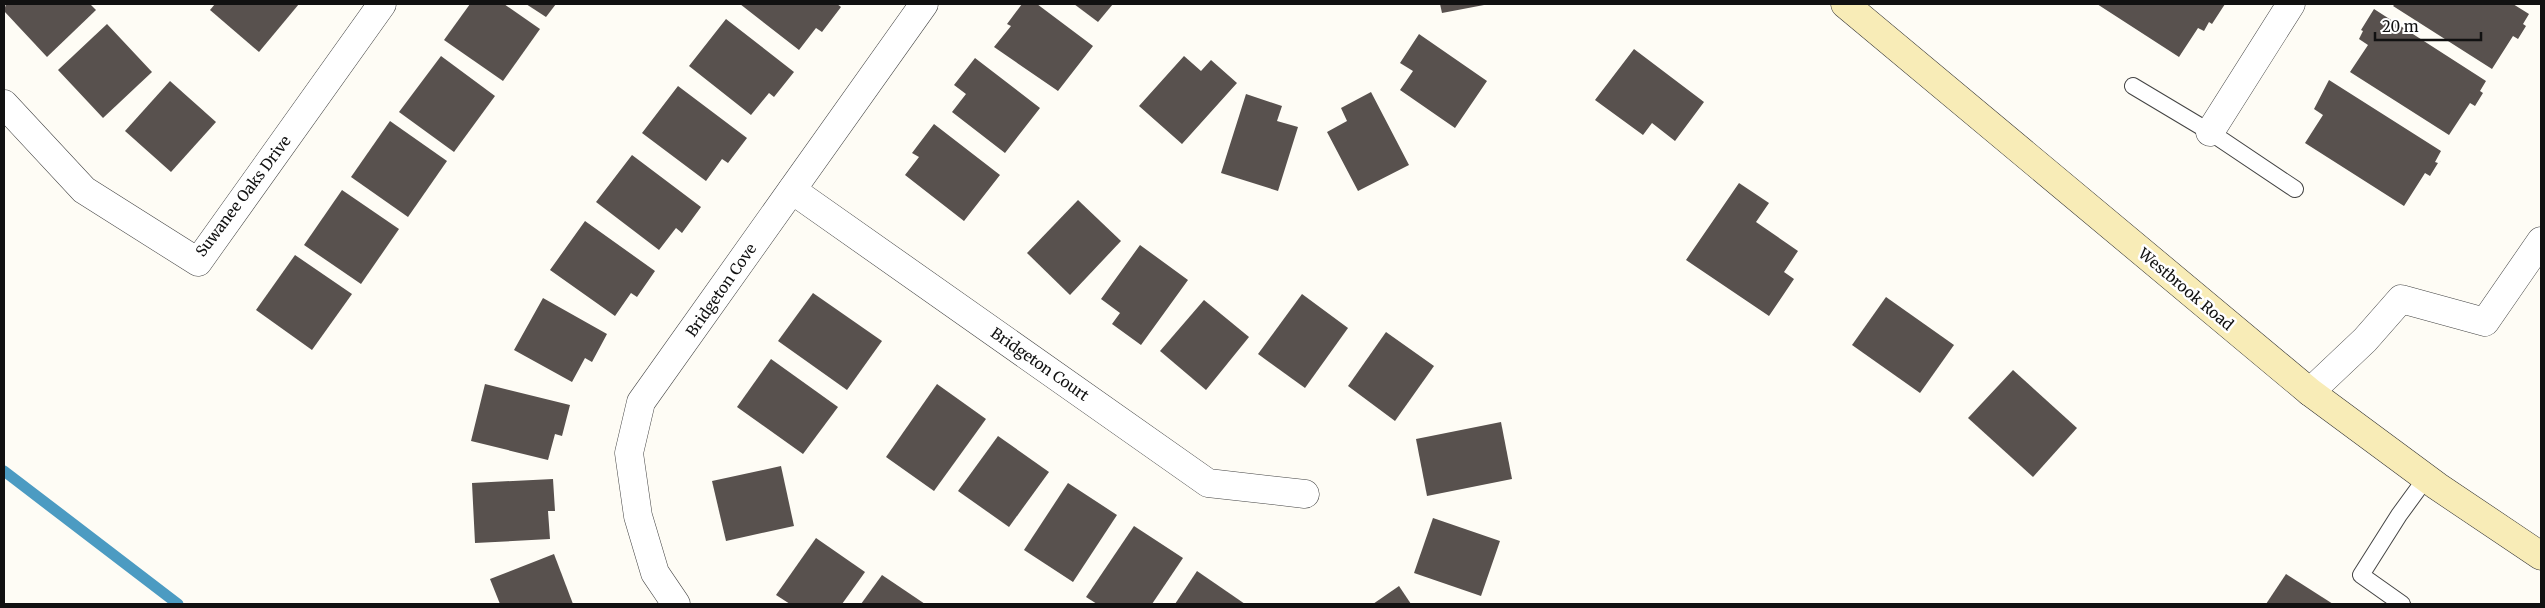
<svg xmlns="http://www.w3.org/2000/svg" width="2545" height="608" font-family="Merriweather,serif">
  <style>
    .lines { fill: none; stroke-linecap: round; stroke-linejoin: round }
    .stream { stroke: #4c9bc2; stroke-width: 11 }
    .building { fill: #58514e }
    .lane-casing { stroke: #444; stroke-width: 18 }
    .street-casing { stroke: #444; stroke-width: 29 }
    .secondary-casing { stroke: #333; stroke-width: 29 }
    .lane { stroke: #fff; stroke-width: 16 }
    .street { stroke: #fff; stroke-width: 28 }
    .secondary { stroke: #f8ecb7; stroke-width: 28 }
    .labels { text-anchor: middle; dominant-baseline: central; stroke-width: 5; stroke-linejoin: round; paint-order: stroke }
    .street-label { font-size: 15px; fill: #111; stroke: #fff }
  </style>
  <rect width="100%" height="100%" fill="#fefcf5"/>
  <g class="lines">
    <!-- stream -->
    <path class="stream" d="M4,471L178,604"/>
  </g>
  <!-- building -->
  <g class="building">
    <path d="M6,4H90L96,10L47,57L4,11Z"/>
    <path d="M215,4H299L259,52L210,10Z"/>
    <path d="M470,4H504L540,29L503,81L444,40Z"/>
    <path d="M526,4H556L546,17Z"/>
    <path d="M740,4H837L841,7L822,32L816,28L799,50Z"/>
    <path d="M1022,4H1037L1093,46L1058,91L994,47L1011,26L1007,24Z"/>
    <path d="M1074,4H1113L1098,22Z"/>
    <path d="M1440,4H1484V5L1442,13Z"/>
    <path d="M2097,4H2225L2212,24L2209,22L2204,31L2198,28L2179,57Z"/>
    <path d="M2395,4H2513L2529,14L2523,24L2526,26L2518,39L2513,36L2492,69L2393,6Z"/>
    <path d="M2374,9L2486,81L2480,91L2483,93L2475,106L2470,103L2449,135L2350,72L2368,45L2359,39L2363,31L2361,30Z"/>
    <path d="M726,19L794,72L774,97L769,93L751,115L689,66Z"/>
    <path d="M107,24L152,72L103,118L58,70Z"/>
    <path d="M1419,34L1487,81L1455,128L1400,90L1413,71L1400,63Z"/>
    <path d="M1634,49L1704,102L1675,141L1652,123L1643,135L1595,100Z"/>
    <path d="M441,56L495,96L454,152L399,112Z"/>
    <path d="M1184,56L1201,71L1211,60L1237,83L1182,144L1139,106Z"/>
    <path d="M975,58L1040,108L1005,153L952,112L966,94L954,85Z"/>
    <path d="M2329,80L2441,151L2435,162L2438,163L2430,176L2425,173L2404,206L2305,143L2323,115L2314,109Z"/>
    <path d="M170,81L216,122L171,172L125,131Z"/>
    <path d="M678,86L747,138L728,163L722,159L706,181L642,133Z"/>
    <path d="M1371,92L1409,165L1358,191L1327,132L1347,121L1341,108Z"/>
    <path d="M1246,94L1282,106L1277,121L1298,127L1278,191L1221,173Z"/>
    <path d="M390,121L447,161L408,217L351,177Z"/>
    <path d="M934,124L1000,175L964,221L905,175L919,157L912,153Z"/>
    <path d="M632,155L701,207L682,233L676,228L659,250L596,202Z"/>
    <path d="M1739,183L1769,203L1756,222L1798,251L1784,272L1794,279L1769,316L1686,260Z"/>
    <path d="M342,190L399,229L361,284L304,245Z"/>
    <path d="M1078,200L1121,241L1070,295L1027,253Z"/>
    <path d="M585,221L655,271L637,297L631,293L615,316L550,270Z"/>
    <path d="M1140,245L1188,280L1141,345L1112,324L1120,313L1101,299Z"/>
    <path d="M295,255L352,294L312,350L256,310Z"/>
    <path d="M813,293L882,341L847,390L778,341Z"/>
    <path d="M1302,294L1348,328L1305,388L1258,354Z"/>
    <path d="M1886,297L1954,345L1920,393L1852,345Z"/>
    <path d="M543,298L607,334L592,362L585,358L572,382L514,350Z"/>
    <path d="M1204,300L1249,337L1206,390L1160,351Z"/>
    <path d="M1386,332L1434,366L1395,421L1348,386Z"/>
    <path d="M771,359L838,407L803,454L737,407Z"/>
    <path d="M2013,370L2077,428L2033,477L1968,418Z"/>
    <path d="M485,384L570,405L562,436L555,434L548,460L471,441Z"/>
    <path d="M937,384L986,419L934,491L886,457Z"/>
    <path d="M1501,422L1512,479L1427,496L1416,439Z"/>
    <path d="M998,436L1049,472L1009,527L958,491Z"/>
    <path d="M781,466L794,526L726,541L712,481Z"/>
    <path d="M553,479L555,511H548L550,539L475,543L472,483Z"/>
    <path d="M1068,483L1117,515L1073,582L1024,550Z"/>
    <path d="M1433,518L1500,541L1481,596L1414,573Z"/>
    <path d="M1134,526L1183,558L1152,604H1097L1086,597Z"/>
    <path d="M816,538L865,572L842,604H790L776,595Z"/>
    <path d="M554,554L573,604H500L490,579Z"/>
    <path d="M1197,571L1245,604H1175Z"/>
    <path d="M2286,574L2333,604H2266Z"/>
    <path d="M882,575L925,604H861Z"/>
    <path d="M1399,586L1411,604H1373Z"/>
  </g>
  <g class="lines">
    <defs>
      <g id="lane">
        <path d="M2133,86L2210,132L2295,189"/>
        <path d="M2402,604L2361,575L2399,515L2426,478"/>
      </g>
      <g id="street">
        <path d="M4,104L84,190L198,262L382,4"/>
        <path d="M2210,132L2291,4"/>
        <path d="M792,190L1208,483L1305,494"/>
        <path d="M2310,392L2365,340L2401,299L2485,322L2541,241"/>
        <path d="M676,604L655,573L638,516L629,453L641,402L924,4"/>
      </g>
      <path id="secondary" d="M1845,4L2310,392L2437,486L2541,556"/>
    </defs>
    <!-- lane casing -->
    <use href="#lane" class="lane-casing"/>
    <!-- street casing -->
    <use href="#street" class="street-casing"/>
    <!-- secondary casing -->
    <use href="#secondary" class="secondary-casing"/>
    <!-- lane -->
    <use href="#lane" class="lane"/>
    <!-- street -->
    <use href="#street" class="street"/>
    <!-- secondary -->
    <use href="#secondary" class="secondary"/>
  </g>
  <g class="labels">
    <!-- street labels -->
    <g class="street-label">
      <text transform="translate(243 196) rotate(-53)">Suwanee Oaks Drive</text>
      <text transform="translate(2186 289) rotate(40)">Westbrook Road</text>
      <text transform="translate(721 290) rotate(-55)">Bridgeton Cove</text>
      <text transform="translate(1040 364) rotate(35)">Bridgeton Court</text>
    </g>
  </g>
  <!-- border -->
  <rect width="2545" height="608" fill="none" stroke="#111111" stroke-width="10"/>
  <!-- scale -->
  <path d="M2375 32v8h106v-8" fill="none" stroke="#111111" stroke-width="2.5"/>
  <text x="2382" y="32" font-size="15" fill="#111111" stroke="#ffffff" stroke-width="4" paint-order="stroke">20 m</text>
</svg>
